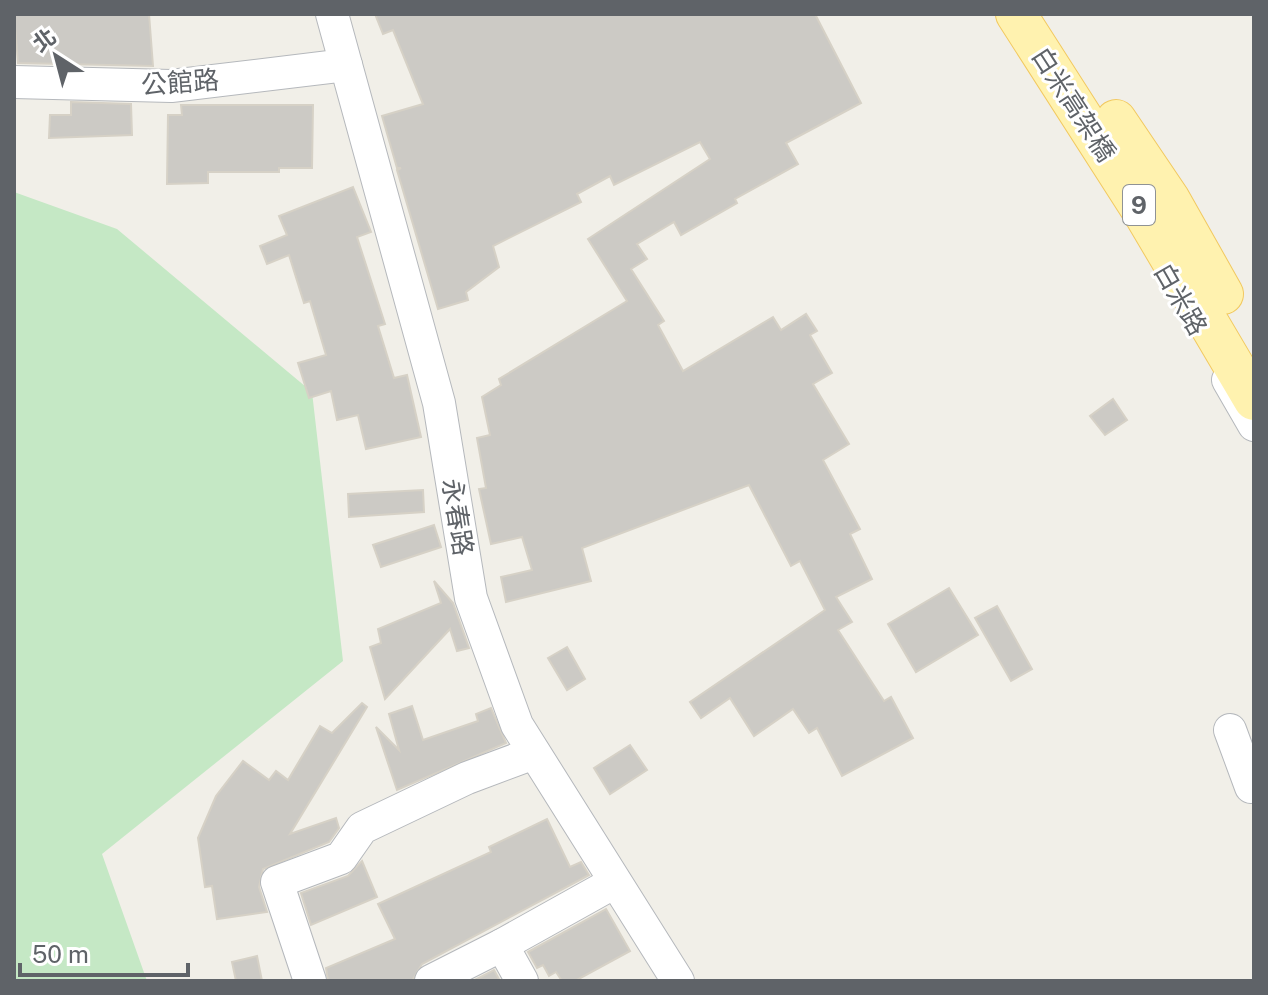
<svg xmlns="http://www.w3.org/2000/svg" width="1268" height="995" font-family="'Public Sans','Noto Sans TC',sans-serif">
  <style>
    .green { fill: #c5e8c5 }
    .building { fill: #cccac5; stroke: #d6d1c6; stroke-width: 2 }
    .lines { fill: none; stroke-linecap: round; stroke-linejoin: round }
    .minor-casing { stroke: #b5b8bc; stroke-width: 34 }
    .major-casing { stroke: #f2c960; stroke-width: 42 }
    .minor { stroke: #fff; stroke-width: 32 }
    .major { stroke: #fff2af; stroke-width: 40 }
    .labels { text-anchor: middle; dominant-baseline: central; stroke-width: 6; stroke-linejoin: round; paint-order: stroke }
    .shield { fill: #fff; stroke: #8f9295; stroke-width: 2 }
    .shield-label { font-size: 24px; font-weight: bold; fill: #5f6368 }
    .street-label { font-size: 26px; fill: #5f6368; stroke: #fff }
  </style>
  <rect width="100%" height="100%" fill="#f1efe8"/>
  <!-- green -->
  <path class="green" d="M14,192L117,229L312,392L343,661L102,854L147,981H14Z"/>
  <!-- building -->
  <g class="building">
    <path d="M14,14H149L153,66L18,63Z"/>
    <path d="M375,14H815L861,103L786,143L798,164L735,199L737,203L681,235L674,222L637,244L647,259L631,269L664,321L658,325L683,371L773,317L781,330L806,314L817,331L810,335L832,373L813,384L849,444L823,460L860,529L850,534L872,579L836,597L852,622L838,630L884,701L891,697L913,738L842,776L817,728L809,733L793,709L754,736L730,698L701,718L690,702L825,610L800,561L791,566L749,485L582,548L591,581L506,602L501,577L532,570L522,537L491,544L479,489L486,488L477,438L490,435L482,397L501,385L499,379L627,301L588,239L710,159L700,142L614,185L610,176L577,194L581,202L493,246L499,267L466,292L468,300L438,309L397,170L401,168H397L382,116L423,104L393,30L383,34Z"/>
    <path d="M71,102L131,104L132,135L49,138L50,115H71Z"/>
    <path d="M181,105H313L312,168H279V172H208V183L167,184L168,115H182Z"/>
    <path d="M353,187L371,232L357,237L385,324L378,326L394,378L407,375L421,437L366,449L358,415L337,420L331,391L309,398L298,363L326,355L310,301L304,303L289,255L267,264L260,246L287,235L279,216Z"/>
    <path d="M1113,399L1127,420L1105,435L1090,416Z"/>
    <path d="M423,490L424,512L349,517L348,494Z"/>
    <path d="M434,525L441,547L381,567L373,545Z"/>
    <path d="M434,581L453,603L469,648L457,651L450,629L385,699L370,647L381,643L378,629L441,603Z"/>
    <path d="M949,588L978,635L916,672L888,624Z"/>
    <path d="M997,606L1032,669L1011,681L975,618Z"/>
    <path d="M567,647L585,679L567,690L548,658Z"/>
    <path d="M362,703L367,707L290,834L336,818L339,828L329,842L263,869L259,887L267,912L217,919L212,886L205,887L198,838L216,796L243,761L269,780L276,771L288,780L320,726L332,733Z"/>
    <path d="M412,706L423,740L478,721L476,714L491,708L506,743L397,790L376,727L399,750L389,714Z"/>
    <path d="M630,745L647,770L610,794L594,768Z"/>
    <path d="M547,819L570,867L581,862L589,875L422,964L412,981H328L326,968L395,939L378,904L491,852L489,847Z"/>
    <path d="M362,861L377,897L311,925L301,893L348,876Z"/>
    <path d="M606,909L630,951L575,981H562L556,972L549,976L543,965L537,968L528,952Z"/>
    <path d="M257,956L262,981H236L232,962Z"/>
    <path d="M494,970L500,981H473Z"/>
  </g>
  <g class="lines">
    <defs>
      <g id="minor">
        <path d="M332,14L439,403L471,598L517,725L678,981"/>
        <path d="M14,82L171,86L346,65"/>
        <path d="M1228,380L1254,425"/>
        <path d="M1230,730L1251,787"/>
        <path d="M310,981L277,882L341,858L362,828L467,778L534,753"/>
        <path d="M431,981L502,945"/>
        <path d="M522,981L502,945L615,882"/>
      </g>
      <g id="major">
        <path d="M1016,14L1146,217L1254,400"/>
        <path d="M1116,120L1170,200L1223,294"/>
      </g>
    </defs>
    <!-- minor casing -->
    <use href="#minor" class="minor-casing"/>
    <!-- major casing -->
    <use href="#major" class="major-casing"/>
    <!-- minor -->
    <use href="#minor" class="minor"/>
    <!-- major -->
    <use href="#major" class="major"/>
  </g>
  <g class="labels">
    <!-- shield labels -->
    <rect class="shield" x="1123" y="185" width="32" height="40" rx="6"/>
    <g class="shield-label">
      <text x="1139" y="205">9</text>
    </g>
    <!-- street labels -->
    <g class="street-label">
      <text transform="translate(180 82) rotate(-4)">公館路</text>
      <text transform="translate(1074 104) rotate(57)">白米高架橋</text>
      <text transform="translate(1181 299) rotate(60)">白米路</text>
      <text transform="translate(458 517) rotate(81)">永春路</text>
    </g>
  </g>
  <!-- border -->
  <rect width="1268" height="995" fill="none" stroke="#5f6368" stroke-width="32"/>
  <!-- north arrow -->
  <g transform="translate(56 56) rotate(324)" stroke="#ffffff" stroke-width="6" paint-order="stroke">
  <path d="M0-6L14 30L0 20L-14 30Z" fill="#5f6368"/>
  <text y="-12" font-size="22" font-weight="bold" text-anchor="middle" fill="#5f6368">北</text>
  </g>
  <!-- scale -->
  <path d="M20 963v12h168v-12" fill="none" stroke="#5f6368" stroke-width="4"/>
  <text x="32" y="963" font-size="24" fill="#5f6368" stroke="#ffffff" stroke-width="6" paint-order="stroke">50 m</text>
</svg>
